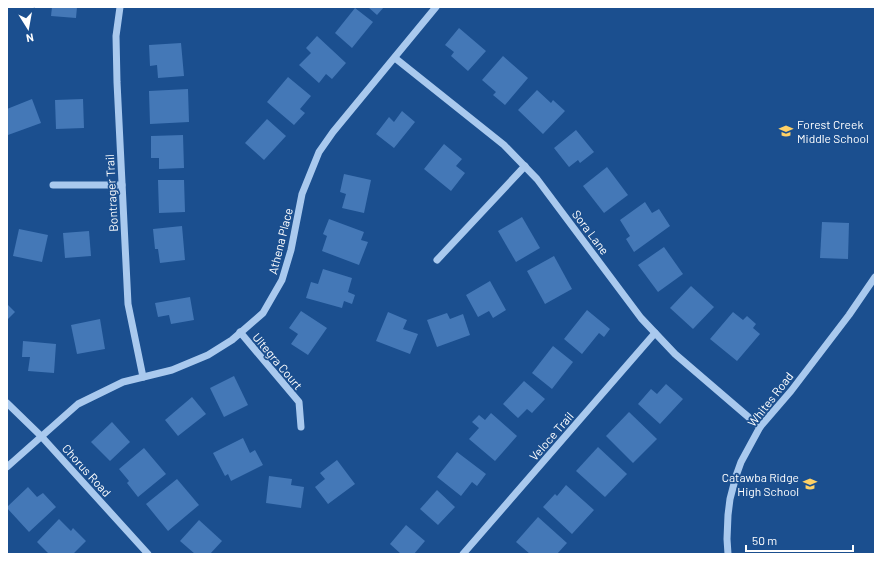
<svg xmlns="http://www.w3.org/2000/svg" width="882" height="561" font-family="Barlow,sans-serif">
  <style>
    .building { fill: #4478b7 }
    .lines { fill: none; stroke-linecap: round; stroke-linejoin: round }
    .minor { stroke: #a9c9ee; stroke-width: 7 }
    .labels { text-anchor: middle; dominant-baseline: central; stroke-width: 3.5; stroke-linejoin: round; paint-order: stroke }
    .poi-label { font-size: 12px; fill: #fff; stroke: #1b4f8f; text-anchor: start }
    .street-label { font-size: 12px; fill: #fff; stroke: #1b4f8f }
  </style>
  <rect width="100%" height="100%" fill="#1b4f8f"/>
  <!-- building -->
  <g class="building">
    <path d="M52,7H77L76,18L51,16Z"/>
    <path d="M368,7H384L377,15Z"/>
    <path d="M355,8L373,22L352,48L335,33Z"/>
    <path d="M459,28L486,51L468,71L451,56L454,52L445,45Z"/>
    <path d="M317,36L346,63L332,79L326,74L319,83L299,65L311,53L306,48Z"/>
    <path d="M181,43L184,76L158,78L157,65L150,66L149,45Z"/>
    <path d="M503,56L528,78L505,105L493,95L496,92L482,80Z"/>
    <path d="M288,77L311,96L300,109L305,113L294,125L267,102Z"/>
    <path d="M188,89L189,122L150,124L149,91Z"/>
    <path d="M537,90L551,103L553,100L565,111L543,134L518,110Z"/>
    <path d="M32,99L41,123L8,135L7,109Z"/>
    <path d="M83,99L84,128L56,129L55,100Z"/>
    <path d="M402,111L415,122L394,148L376,134L389,117L394,122Z"/>
    <path d="M267,119L286,136L264,160L245,143Z"/>
    <path d="M576,130L594,152L580,163L578,160L569,167L554,148Z"/>
    <path d="M183,135L184,168L159,169V158H151V136Z"/>
    <path d="M444,144L462,159L456,166L465,173L451,191L424,169Z"/>
    <path d="M607,167L628,195L604,213L583,186Z"/>
    <path d="M344,174L371,180L364,213L342,208L346,194L340,192Z"/>
    <path d="M158,180H184L185,212L159,213Z"/>
    <path d="M645,202L652,213L659,209L670,226L634,252L626,239L630,236L620,220Z"/>
    <path d="M522,217L540,248L516,262L498,231Z"/>
    <path d="M329,219L364,232L361,240L368,242L359,265L322,251L327,236L323,234Z"/>
    <path d="M822,222L849,223L848,259L820,258Z"/>
    <path d="M182,226L185,260L160,263L158,249H155L153,229Z"/>
    <path d="M19,229L48,235L42,262L13,256Z"/>
    <path d="M89,231L91,256L65,258L63,233Z"/>
    <path d="M664,247L683,274L658,292L638,265Z"/>
    <path d="M554,256L572,289L545,304L527,271Z"/>
    <path d="M323,269L352,278L348,292L355,295L352,304L344,301L342,308L306,298L311,282L318,284Z"/>
    <path d="M490,281L506,310L493,318L489,311L478,317L466,295Z"/>
    <path d="M691,286L714,307L693,329L670,308Z"/>
    <path d="M190,297L194,320L171,324L169,315L158,317L155,303Z"/>
    <path d="M7,304L15,312L7,320Z"/>
    <path d="M587,310L610,329L604,337L599,333L582,354L564,339Z"/>
    <path d="M301,311L327,328L308,355L291,344L298,334L289,328Z"/>
    <path d="M388,312L407,320L403,329L418,334L410,354L376,341Z"/>
    <path d="M733,312L743,320L747,316L756,324L753,328L760,334L737,361L710,339Z"/>
    <path d="M447,313L450,319L463,314L470,335L437,347L427,320Z"/>
    <path d="M100,319L105,349L77,354L71,325Z"/>
    <path d="M23,341L56,344L54,373L28,371L30,357H22Z"/>
    <path d="M553,346L573,362L552,389L532,373Z"/>
    <path d="M234,376L248,405L224,417L210,388Z"/>
    <path d="M524,381L545,399L532,413L527,409L518,418L503,404Z"/>
    <path d="M666,384L683,399L660,424L638,404L651,389L657,394Z"/>
    <path d="M192,397L206,414L178,436L165,420Z"/>
    <path d="M629,412L657,439L633,463L606,436Z"/>
    <path d="M491,413L517,436L495,461L469,439L479,428L472,422L479,415L485,420Z"/>
    <path d="M112,422L130,442L110,461L91,442Z"/>
    <path d="M243,438L250,453L255,450L263,465L231,481L228,474L225,476L213,453Z"/>
    <path d="M598,447L627,474L605,497L576,471Z"/>
    <path d="M144,448L166,474L138,497L127,483L129,481L119,469Z"/>
    <path d="M457,452L486,474L477,486L472,482L461,496L437,477Z"/>
    <path d="M337,460L355,484L328,504L315,487L325,479L320,473Z"/>
    <path d="M269,476L292,479L291,485L304,487L301,508L266,503Z"/>
    <path d="M177,479L199,505L168,531L146,504Z"/>
    <path d="M566,485L594,510L572,534L543,507L555,494L557,496Z"/>
    <path d="M28,487L37,497L43,493L56,507L29,532L7,508V507Z"/>
    <path d="M437,490L455,507L438,525L420,509Z"/>
    <path d="M538,517L567,543L557,554H530L516,542Z"/>
    <path d="M59,519L71,531L73,528L86,541L73,554H49L37,542Z"/>
    <path d="M199,520L222,541L210,554H195L180,541Z"/>
    <path d="M406,525L425,541L414,554H401L390,544Z"/>
  </g>
  <g class="lines">
    <!-- minor -->
    <g class="minor">
      <path d="M120,7L116,36L117,82L128,304L143,377"/>
      <path d="M395,58L504,145L537,179L641,318L675,354L760,427"/>
      <path d="M53,185H122"/>
      <path d="M437,260L525,166"/>
      <path d="M240,332L299,402L301,427"/>
      <path d="M7,403L41,436L148,554"/>
      <path d="M7,467L78,404L123,382L172,370L208,355L232,340L263,313L282,280L291,250L302,194L319,152L333,132L436,7"/>
      <path d="M463,554L655,333"/>
      <path d="M728,554L727,539L728,515L730,499L736,476L741,462L760,427L791,391L849,315L875,277"/>
    </g>
  </g>
  <!-- icons -->
  <defs>
    <symbol id="school-bare" viewBox="-9 -9 18 18"><path d="M0-5L7-2L0 1L-7-2ZM-4 1L0 2.5L4 1V4Q0 6-4 4Z" fill="#ffd166" stroke="#1b4f8f" stroke-width="2.5" paint-order="stroke"/></symbol>
  </defs>
  <g fill-rule="evenodd">
    <use href="#school-bare" x="776" y="121" width="20" height="20"/>
    <use href="#school-bare" x="800" y="474" width="20" height="20"/>
  </g>
  <g class="labels">
    <!-- poi labels -->
    <g class="poi-label">
      <text x="797" y="124">Forest Creek<tspan x="797" dy="14">Middle School</tspan></text>
      <text x="799" y="477" text-anchor="end">Catawba Ridge<tspan x="799" dy="14">High School</tspan></text>
    </g>
    <!-- street labels -->
    <g class="street-label">
      <text transform="translate(111 193) rotate(-93)">Bontrager Trail</text>
      <text transform="translate(591 232) rotate(53)">Sora Lane</text>
      <text transform="translate(280 241) rotate(-76)">Athena Place</text>
      <text transform="translate(278 361) rotate(50)">Ultegra Court</text>
      <text transform="translate(770 399) rotate(-52)">Whites Road</text>
      <text transform="translate(551 436) rotate(-49)">Veloce Trail</text>
      <text transform="translate(87 470) rotate(48)">Chorus Road</text>
    </g>
  </g>
  <!-- border -->
  <rect width="882" height="561" fill="none" stroke="#ffffff" stroke-width="16"/>
  <!-- north arrow -->
  <g transform="translate(28 28) rotate(169)" stroke="#1b4f8f" stroke-width="3" paint-order="stroke">
  <path d="M0-3L7 15L0 10L-7 15Z" fill="#ffffff"/>
  <text y="-6" font-size="11" font-weight="bold" text-anchor="middle" fill="#ffffff">N</text>
  </g>
  <!-- scale -->
  <path d="M746 545v6h107v-6" fill="none" stroke="#ffffff" stroke-width="2"/>
  <text x="752" y="545" font-size="12" fill="#ffffff" stroke="#1b4f8f" stroke-width="3" paint-order="stroke">50 m</text>
</svg>
